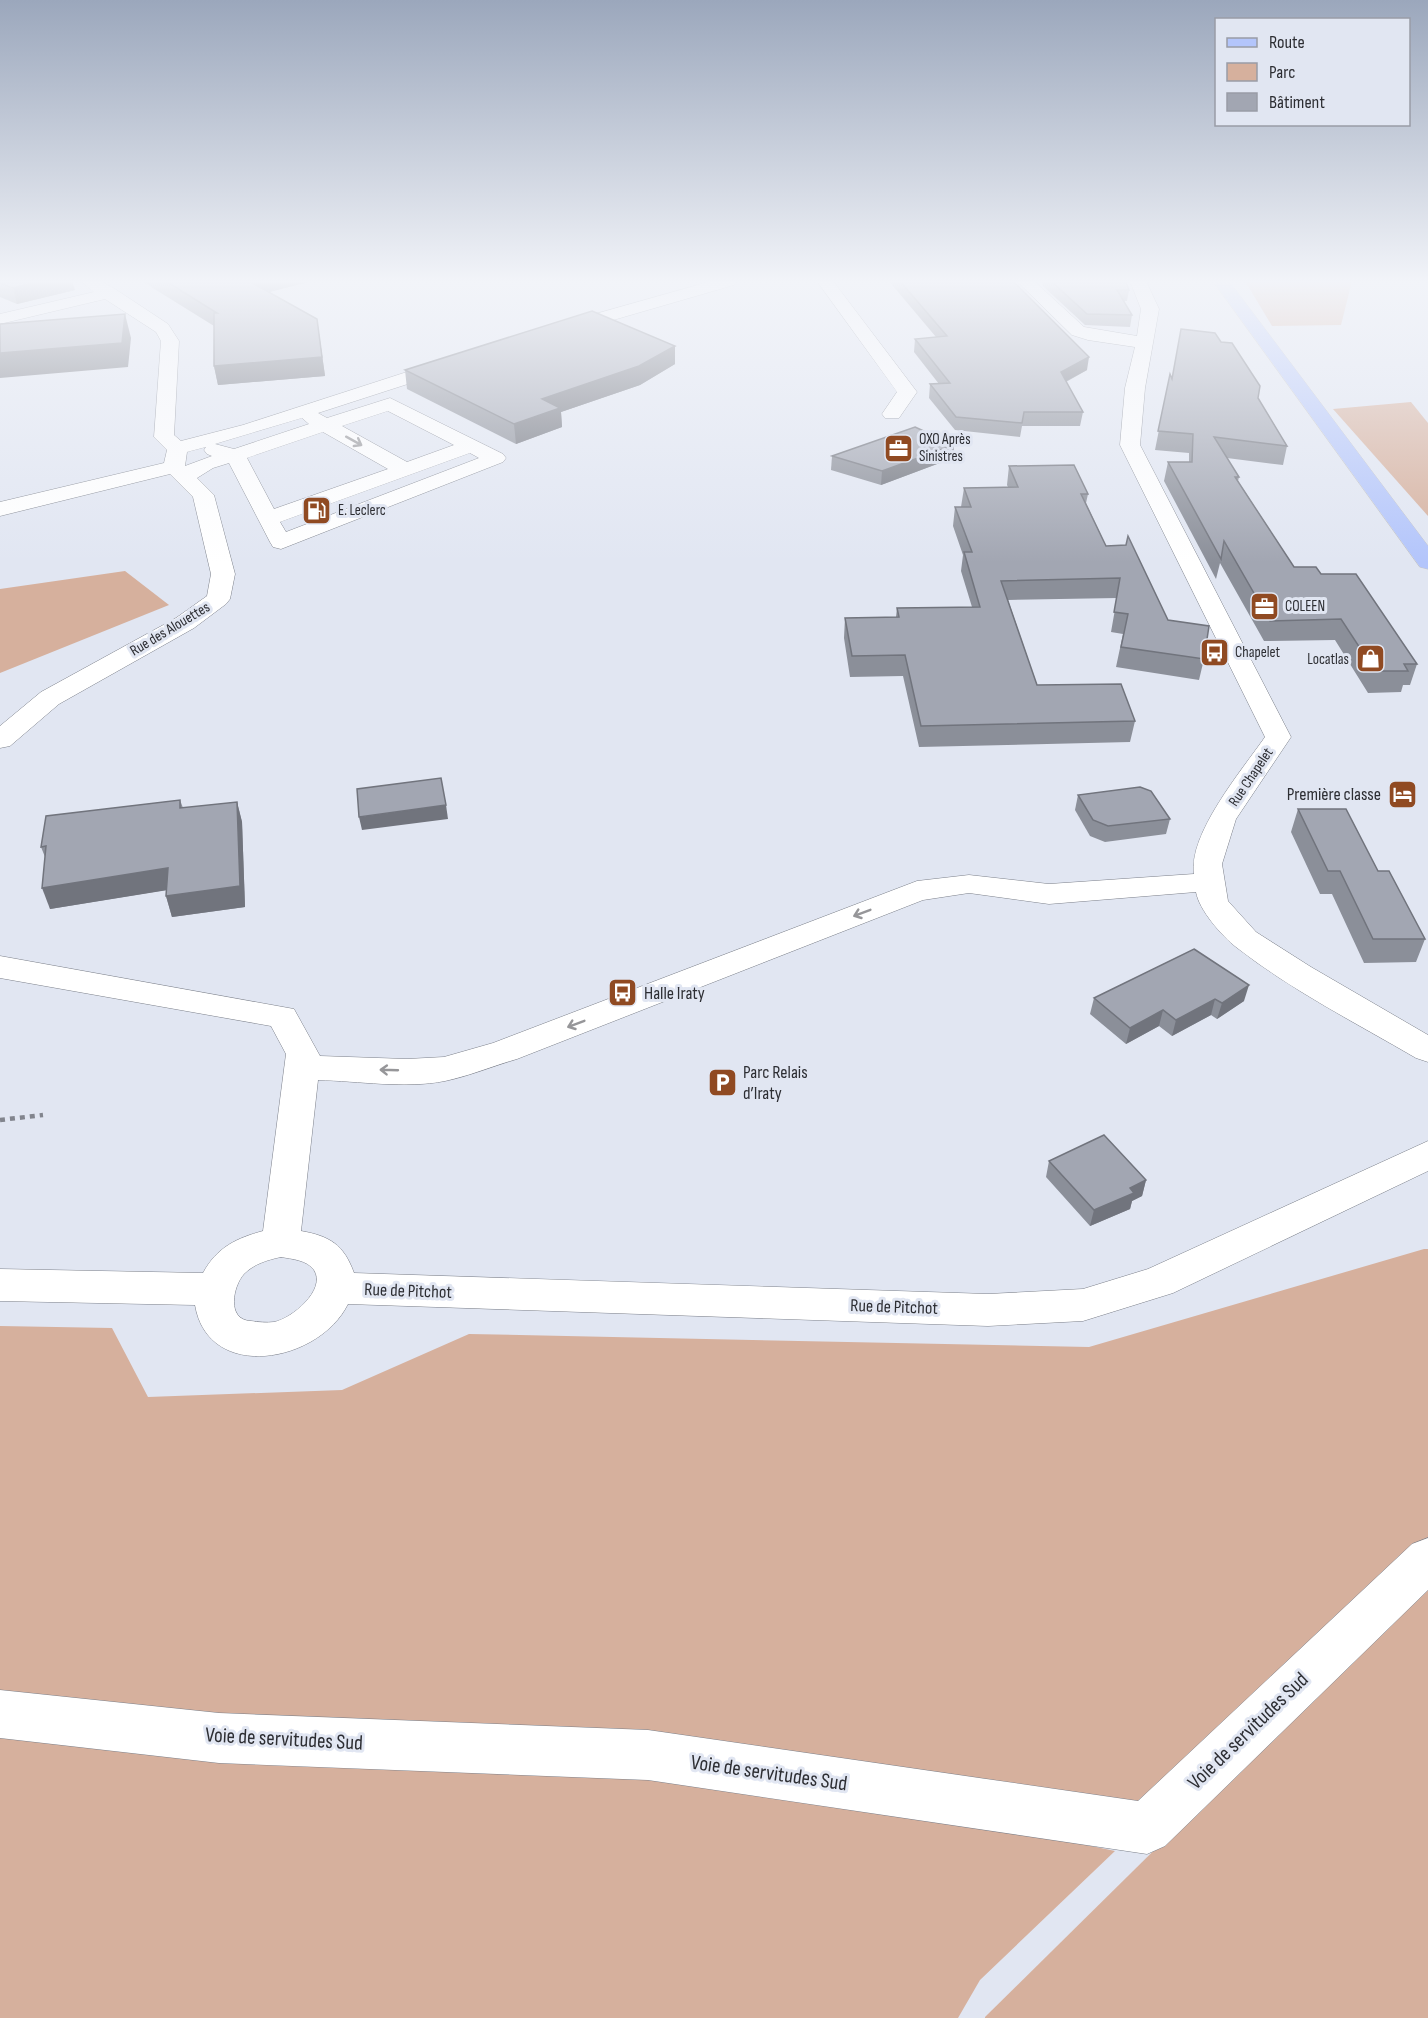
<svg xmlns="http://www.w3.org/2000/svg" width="1428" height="2018" font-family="'Sofia Sans Condensed',sans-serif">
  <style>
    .green { fill: #d6b09d }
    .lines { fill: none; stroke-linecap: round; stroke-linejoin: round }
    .minor-casing { stroke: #7c808a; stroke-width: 1 }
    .major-casing { stroke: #c4c4c6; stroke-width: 1 }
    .path { stroke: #82858e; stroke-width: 4.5; stroke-dasharray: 5 5; stroke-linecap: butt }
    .minor { fill: #fff; fill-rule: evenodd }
    .major { fill: #b3c5fb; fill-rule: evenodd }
    .wall { fill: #8b8f99 }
    .shaded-wall { fill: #71747d }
    .building { fill: #a2a6b2; stroke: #71747d; stroke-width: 1.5 }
    .oneway { stroke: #969699 }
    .labels { text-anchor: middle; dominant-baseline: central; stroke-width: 6; stroke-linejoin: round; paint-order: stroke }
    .far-poi-label { font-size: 15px; fill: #2d2e33; stroke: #e1e6f2; text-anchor: start }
    .far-street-label { font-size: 15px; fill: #2d2e33; stroke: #e1e6f2 }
    .poi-label { font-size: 18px; fill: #2d2e33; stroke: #e1e6f2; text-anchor: start }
    .street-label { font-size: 18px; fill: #2d2e33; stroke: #e1e6f2 }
    .near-street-label { font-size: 21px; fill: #2d2e33; stroke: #e1e6f2 }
  </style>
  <rect width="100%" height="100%" fill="#e1e6f2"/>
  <!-- green -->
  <g class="green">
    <path d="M1245,281H1352L1341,325L1272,326Z"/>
    <path d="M1411,402L1428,423V516L1333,409Z"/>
    <path d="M125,571L169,605L0,673V589Z"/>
    <path d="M1424,1249H1428V1548L1171,1803L1110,1815L0,1703V1326L112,1328L148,1397L342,1390L469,1334L1089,1347Z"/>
    <path d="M1428,1580V2018H985V2017Z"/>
    <path d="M0,1730L815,1787L1115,1851L980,1980L958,2018H0Z"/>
  </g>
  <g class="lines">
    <defs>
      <g id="minor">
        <path d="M81,281H100L115,289L168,324L179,341L174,435L181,441L243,425L447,359L454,361L456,365L454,369L318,413L327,418L390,398L503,454L506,458L503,462L281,549L273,547L270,542L229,463L213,468L197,478L214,495L235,574L230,599L226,604L194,628L59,704L10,746L0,748V726L41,692L176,618L207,596L211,574L193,497L170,474L0,516V502L164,463L167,450L154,437L161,341L156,332L105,299L0,324V314L94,292ZM388,411L454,445L407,462L342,426ZM302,418L309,424L234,449L215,444ZM323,432L388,469L274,509L247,458ZM206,447L204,450L207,454L212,456L185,466L187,452ZM470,453L479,458L286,532L280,522Z"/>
        <path d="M712,281H736L734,285L565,334H553L550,330L553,326Z"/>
        <path d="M817,281H833L917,392L899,418H885L882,414L897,392Z"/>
        <path d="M1017,281H1034L1084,327L1137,336L1141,309L1130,281H1146L1159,309L1145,388L1140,445L1291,737L1236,819L1222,864L1228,901L1256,932L1311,967L1428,1035V1062L1416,1058C1356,1023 1291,990 1236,947C1222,936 1199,910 1196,892L1049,904L969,893L923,900L517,1059C493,1066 469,1076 445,1081C405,1089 359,1081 318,1080L301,1231C330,1236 344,1245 354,1273L988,1294L1083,1289L1148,1269L1428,1141V1171L1173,1293L1083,1321L988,1326L348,1304C319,1363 208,1383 195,1305L0,1301V1269L203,1273C217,1247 237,1238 263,1231L286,1054L271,1026L0,978V956L294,1009L320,1056L407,1059L444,1057L493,1043L917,881L969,875L1049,884L1194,874C1188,834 1242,770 1265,737L1120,445L1125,388L1135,347L1088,340L1072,335ZM281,1257C292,1259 307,1260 314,1270C327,1290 291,1319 274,1322C267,1323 258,1322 251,1321C226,1320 233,1286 244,1274C254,1264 267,1260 281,1257Z"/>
        <path d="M1428,1538V1590L1165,1846L1147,1854L648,1780L219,1763L0,1738V1690L219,1713L648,1730L1138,1801L1412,1544Z"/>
      </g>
      <path id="major" d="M1213,281H1229L1428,546V569L1420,567Z"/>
    </defs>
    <!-- minor casing -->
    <use href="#minor" class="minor-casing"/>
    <!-- major casing -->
    <use href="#major" class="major-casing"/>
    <!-- path -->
    <path class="path" d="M0,1120L43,1115"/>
    <!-- minor -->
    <use href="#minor" class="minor"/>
    <!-- major -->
    <use href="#major" class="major"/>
  </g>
  <!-- wall -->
  <g class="wall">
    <path d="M0,280L75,290L17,304L0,297Z"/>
    <path d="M140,280H316L269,292L317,319L325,376L218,385L214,366V326Z"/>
    <path d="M888,280H1012L1087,370L1066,382L1083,412L1080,426H1022L1020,437L955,430L929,398L930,384H939L914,352L915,339L936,337Z"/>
    <path d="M1041,280H1125L1129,290L1127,301H1123L1132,315L1130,327L1085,325L1043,286Z"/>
    <path d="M675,364L640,385L561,412L562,427L516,444L407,389L405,370Z"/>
    <path d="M1170,374L1172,379L1258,398L1287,446L1283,465L1227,458L1239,477L1238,481L1294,567L1321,574L1417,664L1410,685H1403L1401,692L1368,693L1335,640L1264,641L1220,563L1216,579L1164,481L1168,462H1189V453L1155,450Z"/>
    <path d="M954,445L953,458L881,485L831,470L832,456Z"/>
    <path d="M1009,466L1088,494L1086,503L1106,546L1168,620L1204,659L1199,680L1116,667L1123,634L1111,632L1117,598L1008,600L1037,685L1135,721L1130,742L919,747L903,676L850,677L844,638L845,618L896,617L897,608L972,607L961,571L963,555L953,526L955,507H961L964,488L1008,487L1007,485Z"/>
    <path d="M1078,795L1170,819L1166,834L1105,842L1090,836L1075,810Z"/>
    <path d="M180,800L183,808L237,802L242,822L245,907L172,917L166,896V890L50,909L45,857L41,847Z"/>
    <path d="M1298,809L1378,871L1425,939L1416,962L1364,963L1332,894H1320L1291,832Z"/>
    <path d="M1194,949L1244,1001L1217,1019L1211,1015L1172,1036L1159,1026L1126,1044L1090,1014L1094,998Z"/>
    <path d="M1049,1161L1146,1180L1142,1196L1132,1201L1130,1209L1090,1226L1046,1177Z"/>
  </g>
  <!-- shaded-wall -->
  <g class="shaded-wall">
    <path d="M43,280H72L75,290L17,304L13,288Z"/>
    <path d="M247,280H316L250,297Z"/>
    <path d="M125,314L131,338L128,367L0,378V353Z"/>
    <path d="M317,319L325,376L218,385L214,366Z"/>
    <path d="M675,346V364L640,385L561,412L562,427L516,444L514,424L542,399Z"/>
    <path d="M1089,357L1087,370L1059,385L1061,372Z"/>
    <path d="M954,445L953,458L881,485L882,471Z"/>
    <path d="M237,802L242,822L245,907L172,917L166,896Z"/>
    <path d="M446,805L448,819L362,830L359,817Z"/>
    <path d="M168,868L174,889L50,909L42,888Z"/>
    <path d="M1249,985L1244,1001L1217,1019L1222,1003Z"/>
    <path d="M1215,999L1211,1015L1172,1036L1176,1020Z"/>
    <path d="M1163,1010L1159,1026L1126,1044L1130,1028Z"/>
    <path d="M1146,1180L1142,1196L1132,1201L1130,1209L1090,1226L1094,1210L1130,1188Z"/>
  </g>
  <!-- building -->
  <g class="building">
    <path d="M0,280H43L13,288L0,283Z"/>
    <path d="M164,280H247L317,319L322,357L214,366V313H217Z"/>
    <path d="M899,280H1012L1089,357L1061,372L1083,412H1024L1022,423L956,417L930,384L950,383L915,339L947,336Z"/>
    <path d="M1050,280H1125L1129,290H1117L1132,315L1087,314Z"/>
    <path d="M592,311L675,346L639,366L542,399L560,408L514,424L405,370Z"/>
    <path d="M125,314L122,343L0,353V324Z"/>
    <path d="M1181,329L1215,333L1221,342L1232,343L1260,386L1258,398L1287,446L1214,437L1239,477H1235L1294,567H1316L1321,574H1356L1417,664H1404L1408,671H1375L1341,619L1270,621L1224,541L1221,559L1168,462H1192L1193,434L1158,431L1170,374L1172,379Z"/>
    <path d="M915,427L954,445L882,471L832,456Z"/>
    <path d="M1074,465L1088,494H1081L1106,546L1126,545L1128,536L1168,620L1209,626L1204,659L1121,647L1128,614L1114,612L1120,578L1001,581L1037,685L1121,684L1135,721L921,726L905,655L852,656L845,618L899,617L897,608L980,607L964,552H972L955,507H971L964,488L1018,487L1009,466Z"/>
    <path d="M441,778L446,805L359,817L357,789Z"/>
    <path d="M1140,787L1151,791L1170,819L1108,826L1093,820L1078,795Z"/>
    <path d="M180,800V808L237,802L240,886L166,896L168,868L42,888L46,846L41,847L46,816Z"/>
    <path d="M1298,809H1346L1378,871H1389L1425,939H1373L1340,871H1328Z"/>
    <path d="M1194,949L1249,985L1222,1003L1215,999L1176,1020L1163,1010L1130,1028L1094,998Z"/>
    <path d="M1104,1135L1146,1180L1130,1188L1134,1193L1094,1210L1049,1161Z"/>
  </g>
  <!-- one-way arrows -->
  <defs><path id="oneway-shaft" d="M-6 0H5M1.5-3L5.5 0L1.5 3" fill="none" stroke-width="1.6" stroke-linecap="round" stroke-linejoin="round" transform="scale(1.5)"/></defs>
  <g class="oneway">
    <use href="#oneway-shaft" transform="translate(354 441) rotate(29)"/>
    <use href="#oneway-shaft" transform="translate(862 913) rotate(159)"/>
    <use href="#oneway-shaft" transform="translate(576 1024) rotate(159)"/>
    <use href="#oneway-shaft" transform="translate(389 1070) rotate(-178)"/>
  </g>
  <!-- sky -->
  <linearGradient id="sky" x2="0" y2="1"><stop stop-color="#9ba7bc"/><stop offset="0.5" stop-color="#f2f4f9"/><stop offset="1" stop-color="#f2f4f9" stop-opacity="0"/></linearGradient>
  <rect width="1428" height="563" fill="url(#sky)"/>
  <!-- icons -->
  <defs>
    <symbol id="office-square" viewBox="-11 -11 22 22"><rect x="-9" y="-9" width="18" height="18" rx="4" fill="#904a22" stroke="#e1e6f2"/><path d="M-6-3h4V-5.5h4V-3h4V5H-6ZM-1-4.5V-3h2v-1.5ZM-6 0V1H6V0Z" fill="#fff"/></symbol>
    <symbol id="fuel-square" viewBox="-11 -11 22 22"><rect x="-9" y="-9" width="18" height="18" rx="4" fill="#904a22" stroke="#e1e6f2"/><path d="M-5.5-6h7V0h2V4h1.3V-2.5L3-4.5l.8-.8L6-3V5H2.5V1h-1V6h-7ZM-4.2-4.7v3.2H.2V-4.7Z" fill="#fff"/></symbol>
    <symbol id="bus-square" viewBox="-11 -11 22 22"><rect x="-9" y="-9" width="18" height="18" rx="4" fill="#904a22" stroke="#e1e6f2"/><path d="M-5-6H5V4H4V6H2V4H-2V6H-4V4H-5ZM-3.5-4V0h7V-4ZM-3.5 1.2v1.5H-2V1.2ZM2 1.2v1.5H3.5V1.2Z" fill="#fff"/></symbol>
    <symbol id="shop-square" viewBox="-11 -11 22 22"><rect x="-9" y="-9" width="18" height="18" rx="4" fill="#904a22" stroke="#e1e6f2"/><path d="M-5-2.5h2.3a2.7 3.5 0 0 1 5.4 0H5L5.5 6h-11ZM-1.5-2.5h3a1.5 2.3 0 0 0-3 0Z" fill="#fff"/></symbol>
    <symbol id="hotel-square" viewBox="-11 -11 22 22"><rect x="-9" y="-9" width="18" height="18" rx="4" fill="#904a22" stroke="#e1e6f2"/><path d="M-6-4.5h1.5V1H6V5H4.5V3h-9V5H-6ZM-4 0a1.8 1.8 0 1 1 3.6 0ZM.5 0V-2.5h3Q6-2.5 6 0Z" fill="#fff"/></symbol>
    <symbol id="parking-square" viewBox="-11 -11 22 22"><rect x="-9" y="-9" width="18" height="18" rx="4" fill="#904a22" stroke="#e1e6f2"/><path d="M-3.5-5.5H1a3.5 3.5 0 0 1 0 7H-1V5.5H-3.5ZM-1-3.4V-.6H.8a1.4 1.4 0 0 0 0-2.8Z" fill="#fff"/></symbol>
  </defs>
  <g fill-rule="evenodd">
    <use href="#office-square" x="882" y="432" width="33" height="33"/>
    <use href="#fuel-square" x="300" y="494" width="33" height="33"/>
    <use href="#office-square" x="1248" y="590" width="33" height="33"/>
    <use href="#bus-square" x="1198" y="636" width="33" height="33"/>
    <use href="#shop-square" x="1354" y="642" width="33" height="33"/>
    <use href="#hotel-square" x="1386" y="778" width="33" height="33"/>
    <use href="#bus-square" x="606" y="976" width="33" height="33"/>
    <use href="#parking-square" x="706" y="1066" width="33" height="33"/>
  </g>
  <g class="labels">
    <!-- far-poi labels -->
    <g class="far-poi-label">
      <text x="919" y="439">OXO Après<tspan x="919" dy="17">Sinistres</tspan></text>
      <text x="338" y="510">E. Leclerc</text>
      <text x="1285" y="606">COLEEN</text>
      <text x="1235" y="652">Chapelet</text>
      <text x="1349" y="659" text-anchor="end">Locatlas</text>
    </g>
    <!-- far-street labels -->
    <g class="far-street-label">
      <text transform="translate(170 629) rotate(-31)">Rue des Alouettes</text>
      <text transform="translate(1251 777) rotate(-56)">Rue Chapelet</text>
    </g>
    <!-- poi labels -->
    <g class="poi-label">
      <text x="1381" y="794" text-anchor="end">Première classe</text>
      <text x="644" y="993">Halle Iraty</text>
      <text x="743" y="1072">Parc Relais<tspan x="743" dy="21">d’Iraty</tspan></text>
    </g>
    <!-- street labels -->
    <g class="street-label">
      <text transform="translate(408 1291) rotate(2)">Rue de Pitchot</text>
      <text transform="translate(894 1307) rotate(2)">Rue de Pitchot</text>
    </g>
    <!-- near-street labels -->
    <g class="near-street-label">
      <text transform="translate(1248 1731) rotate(-44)">Voie de servitudes Sud</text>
      <text transform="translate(284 1739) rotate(3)">Voie de servitudes Sud</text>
      <text transform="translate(769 1773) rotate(8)">Voie de servitudes Sud</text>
    </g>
  </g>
  <!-- legend -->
  <rect x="1215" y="18" width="195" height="108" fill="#e1e6f2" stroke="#999ca6" stroke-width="1.5"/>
  <rect x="1227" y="38" width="30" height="9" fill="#b3c5fb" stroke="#999ca6" stroke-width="1.5"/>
  <text x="1269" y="48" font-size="18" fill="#2d2e33">Route</text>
  <rect x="1227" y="63" width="30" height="18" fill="#d6b09d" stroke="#999ca6" stroke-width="1.5"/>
  <text x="1269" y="78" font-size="18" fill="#2d2e33">Parc</text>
  <rect x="1227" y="93" width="30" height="18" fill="#a2a6b2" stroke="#999ca6" stroke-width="1.5"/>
  <text x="1269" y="108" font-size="18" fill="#2d2e33">Bâtiment</text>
</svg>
